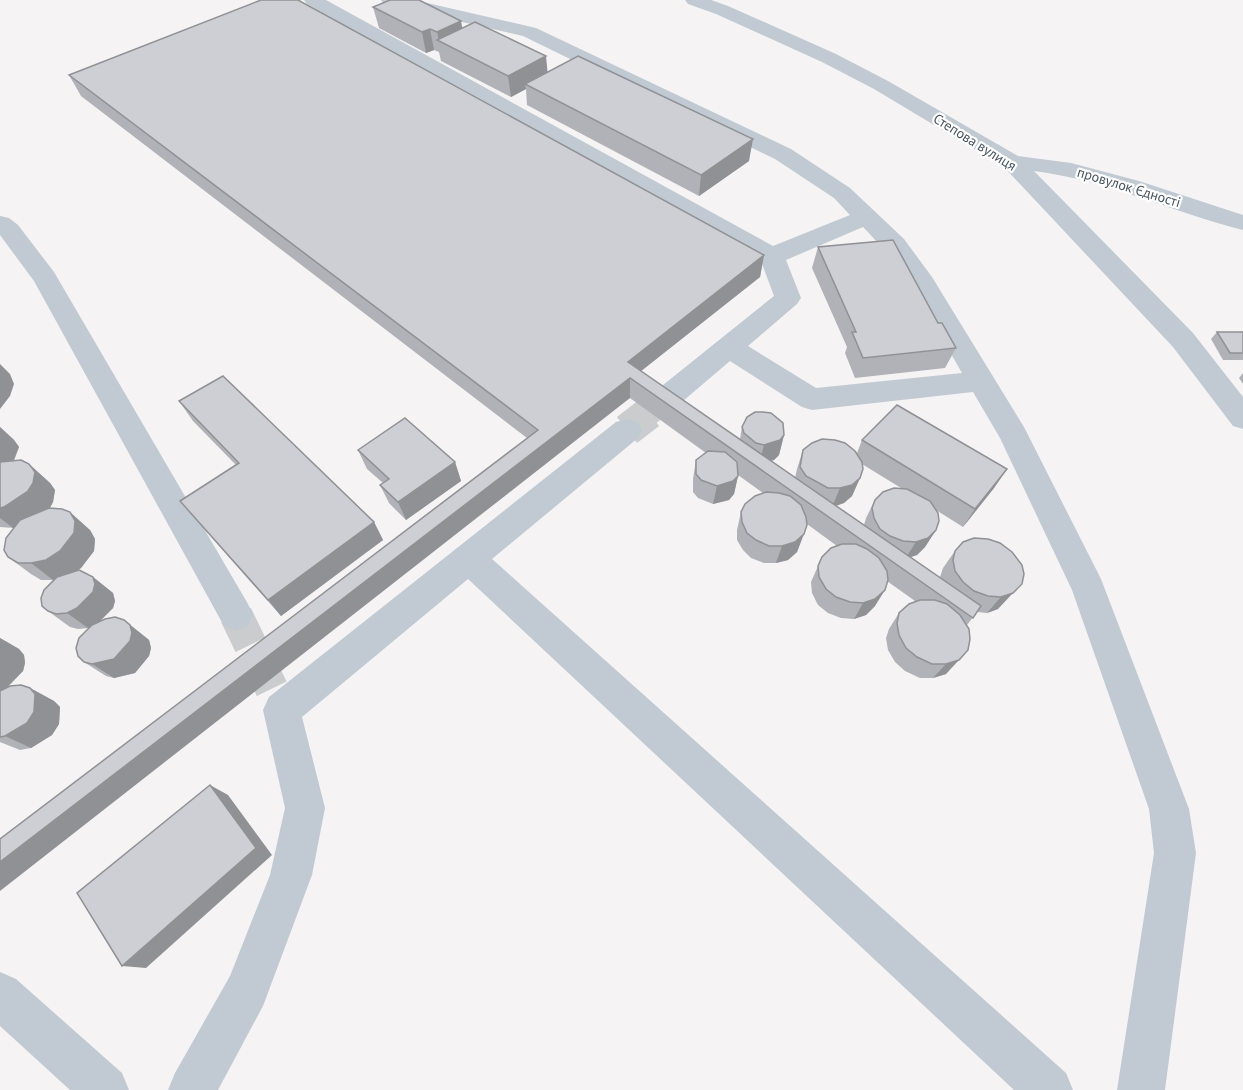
<svg xmlns="http://www.w3.org/2000/svg" width="1243" height="1090" font-family="'PT Sans',sans-serif">
  <style>
    .lines { fill: none; stroke-linecap: round; stroke-linejoin: round }
    .minor-tunnel-far1 { stroke: #caccce; stroke-width: 26; stroke-dasharray: 26 13; stroke-linecap: butt }
    .minor-tunnel { stroke: #caccce; stroke-width: 33; stroke-dasharray: 33 16; stroke-linecap: butt }
    .minor { fill: #c1cad2; fill-rule: evenodd }
    .wall { fill: #b0b2b7; fill-rule: evenodd }
    .shaded-wall { fill: #909195 }
    .building { fill: #cdcfd5; stroke: #909195; stroke-width: 1.5 }
    .labels { text-anchor: middle; dominant-baseline: central; stroke-width: 4.5; stroke-linejoin: round; paint-order: stroke }
    .far-street-label { font-size: 14px; fill: #4a5661; stroke: #fff }
  </style>
  <rect width="100%" height="100%" fill="#f5f3f3"/>
  <g class="lines">
    <!-- minor-tunnel-far1 -->
    <path class="minor-tunnel-far1" d="M647,414L673,393"/>
    <!-- minor-tunnel -->
    <g class="minor-tunnel">
      <path d="M627,430L649,413"/>
      <path d="M236,615L282,710"/>
    </g>
    <!-- minor -->
    <g class="minor">
      <path d="M304,0H326L773,246L850,215L834,198L775,159L523,36L384,4L381,0H414L536,28L791,149L850,188L904,239L932,277L1024,427L1101,579L1189,809L1196,853L1165,1090H1117L1154,853L1149,809L1072,590L1000,438L973,392L812,410L802,407L730,361L683,401L673,404L663,401L659,393L663,385L774,296L761,261L307,4ZM863,227C905,269 932,321 962,373L816,388L748,346L797,304L801,298L786,260Z"/>
      <path d="M685,0H711L728,6L836,54L888,81L1018,156L1071,163L1139,181L1243,215V230C1172,212 1107,180 1034,171L1193,333L1243,397V429L1233,426L1173,347L1004,167L874,89L822,62L716,14L688,4Z"/>
      <path d="M0,216L9,218L18,225L54,272L248,604L253,615L248,626L236,631L224,626L34,281L0,235Z"/>
      <path d="M627,419L638,422L642,430L638,438L492,559L1066,1073L1073,1090H1014L468,579L302,717L325,808L312,875L263,1006L218,1090H168L175,1073L230,976L270,875L285,808L263,710L269,697L616,422Z"/>
      <path d="M0,972L16,979L122,1073L129,1090H70L0,1026Z"/>
    </g>
  </g>
  <!-- wall -->
  <g class="wall">
    <path d="M373,7L462,28L548,72L749,161L699,196L527,105L526,89L511,97L441,61L439,52L434,50L426,53L379,28Z"/>
    <path d="M69,75L764,255L760,277L641,371L740,439L742,427L784,435L779,455L774,460L771,461L795,478L797,469L803,450L857,453L862,440L1007,469L994,488L963,527L936,510V530L925,547L917,555L910,557L941,579L940,577L943,568L955,551L1012,552L998,609L987,613L977,612L967,625L946,674L933,678H920L905,671L895,662L888,650L886,638L889,629L899,613L915,601L887,581L875,606L866,615L854,619L841,618L828,613L818,605L812,593L811,582L822,557L837,546L807,524L797,552L788,560L776,563H764L751,558L743,550L737,540V530L741,512L763,493L738,475L734,494L729,500L713,504L698,498L693,492V479L696,460L706,453L630,398L527,438L81,96ZM862,464L901,488L875,500L866,518L864,525L836,506L844,503L852,496L860,478Z"/>
    <path d="M818,247L938,323L956,348L945,368L855,378L845,353L847,347L812,268Z"/>
    <path d="M1217,332H1243V360H1223L1211,339Z"/>
    <path d="M1243,373V384L1239,378Z"/>
    <path d="M179,401L374,522L383,540L281,616L180,501L236,465L193,421Z"/>
    <path d="M0,427L14,440L19,447L14,461L29,464L50,483L55,490L53,502L50,508L90,530L95,539L94,551L81,568L78,570L93,577L113,593L115,601L113,608L101,620H124L149,640L151,648L149,656L135,673L114,678L106,676L84,662L90,628L78,629L70,627L48,611L54,580H41L31,574L8,557L14,528L0,527Z"/>
    <path d="M358,450L455,462L461,481L406,520L389,503L380,485L383,483L367,469Z"/>
    <path d="M0,638L19,649L24,655L25,663L23,671L7,688H30L54,701L60,707L59,724L52,735L31,748L20,750L0,742Z"/>
  </g>
  <!-- shaded-wall -->
  <g class="shaded-wall">
    <path d="M461,21L465,42L439,41L437,32Z"/>
    <path d="M430,29L434,50L426,53L422,32Z"/>
    <path d="M546,56L548,77L525,84L526,89L511,97L508,76Z"/>
    <path d="M753,139L749,161L699,196L701,175Z"/>
    <path d="M764,255L760,277L631,379L630,378V398L0,891V862L628,362Z"/>
    <path d="M0,364L10,374L14,384L10,396L0,409Z"/>
    <path d="M0,427L14,440L19,447L12,464L0,473Z"/>
    <path d="M784,435L779,455L774,460L759,464L764,445Z"/>
    <path d="M455,462L461,481L406,520L398,502Z"/>
    <path d="M29,464L50,483L55,490L53,502L49,509L27,525L13,528L0,518V508Z"/>
    <path d="M1007,469L994,488L963,527L975,509Z"/>
    <path d="M738,476L734,494L729,500L713,504L717,486Z"/>
    <path d="M860,478L852,496L844,503L832,507L840,488Z"/>
    <path d="M70,512L90,530L95,539L94,551L81,568L67,576L53,580L31,563Z"/>
    <path d="M374,522L383,540L281,616L268,600Z"/>
    <path d="M936,530L925,547L917,555L905,559L916,542Z"/>
    <path d="M804,534L797,552L788,560L776,563L782,546Z"/>
    <path d="M93,577L113,593L115,601L113,608L98,623L88,628L67,613Z"/>
    <path d="M885,590L875,606L866,615L854,619L863,603Z"/>
    <path d="M1013,593L998,609L987,613L1001,597Z"/>
    <path d="M124,620L149,640L151,648L149,656L135,673L114,678L92,664Z"/>
    <path d="M0,638L19,649L24,655L25,663L23,671L6,688L0,691Z"/>
    <path d="M959,660L946,674L933,678L946,664Z"/>
    <path d="M30,688L54,701L60,707L59,724L52,735L31,748L5,736Z"/>
    <path d="M210,785L228,795L272,855L146,968L122,966Z"/>
  </g>
  <!-- building -->
  <g class="building">
    <path d="M261,0H298L764,255L628,362L981,606L973,618L630,378L0,862V839L538,430L69,75Z"/>
    <path d="M390,0H419L461,21L437,32L430,29L422,32L373,7Z"/>
    <path d="M475,22L546,56L508,76L437,40Z"/>
    <path d="M578,56L753,139L701,175L525,84Z"/>
    <path d="M893,240L938,323H942L956,348L863,358L852,332H856L818,247Z"/>
    <path d="M1217,332H1243V353H1230Z"/>
    <path d="M223,376L374,522L268,600L180,501L239,463L179,401Z"/>
    <path d="M897,405L1007,469L975,509L862,440Z"/>
    <path d="M755,412H763L771,413L783,423L784,435L780,440L764,445L756,443L744,433L742,427L747,417Z"/>
    <path d="M405,418L455,462L398,502L380,485L389,479L358,450Z"/>
    <path d="M822,439L835,440L845,443L855,451L862,462L863,469L860,478L852,485L840,488H828L806,476L800,467L803,450L812,443Z"/>
    <path d="M708,451L725,452L737,462L738,476L733,481L717,486L701,480L696,474V460Z"/>
    <path d="M21,460L29,464L35,472L33,483L28,491L4,507L0,508V462Z"/>
    <path d="M894,488L907,489L930,501L938,513L939,521L936,530L928,538L916,542L903,541L890,536L880,529L874,518L872,508L875,500L883,492Z"/>
    <path d="M766,492L779,493L790,496L801,505L806,517L807,525L804,534L795,542L782,546H769L756,540L747,533L742,522L741,512L745,504L755,496Z"/>
    <path d="M49,508L62,509L70,512L75,521L74,533L60,551L46,560L31,563H18L8,557L4,550L6,538L20,520Z"/>
    <path d="M974,538L988,539L1000,543L1012,552L1022,565L1024,574L1022,584L1013,593L1001,597L988,596L974,591L963,582L955,571L953,560L955,551L963,542Z"/>
    <path d="M842,544H856L867,549L879,558L887,571L888,580L885,590L875,599L863,603L850,602L836,597L826,589L819,577L818,566L822,557L831,548Z"/>
    <path d="M79,570L93,577L95,584L93,592L77,608L67,613L56,614L48,611L42,606L41,598L44,590L57,577Z"/>
    <path d="M920,600H935L947,604L960,615L969,629L970,639L968,650L959,660L946,664H932L917,657L906,648L899,635L897,623L899,613L909,604Z"/>
    <path d="M115,617L124,620L130,625L132,633L130,641L114,659L92,664L84,662L78,656L76,648L79,638L92,625L105,619Z"/>
    <path d="M21,685L30,688L35,694L34,712L27,723L5,736L0,737V691L10,686Z"/>
    <path d="M210,785L256,848L122,966L77,893Z"/>
  </g>
  <g class="labels">
    <!-- far-street labels -->
    <g class="far-street-label">
      <text transform="translate(975 142) rotate(32)">Степова вулиця</text>
      <text transform="translate(1129 187) rotate(17)">провулок Єдності</text>
    </g>
  </g>
</svg>
